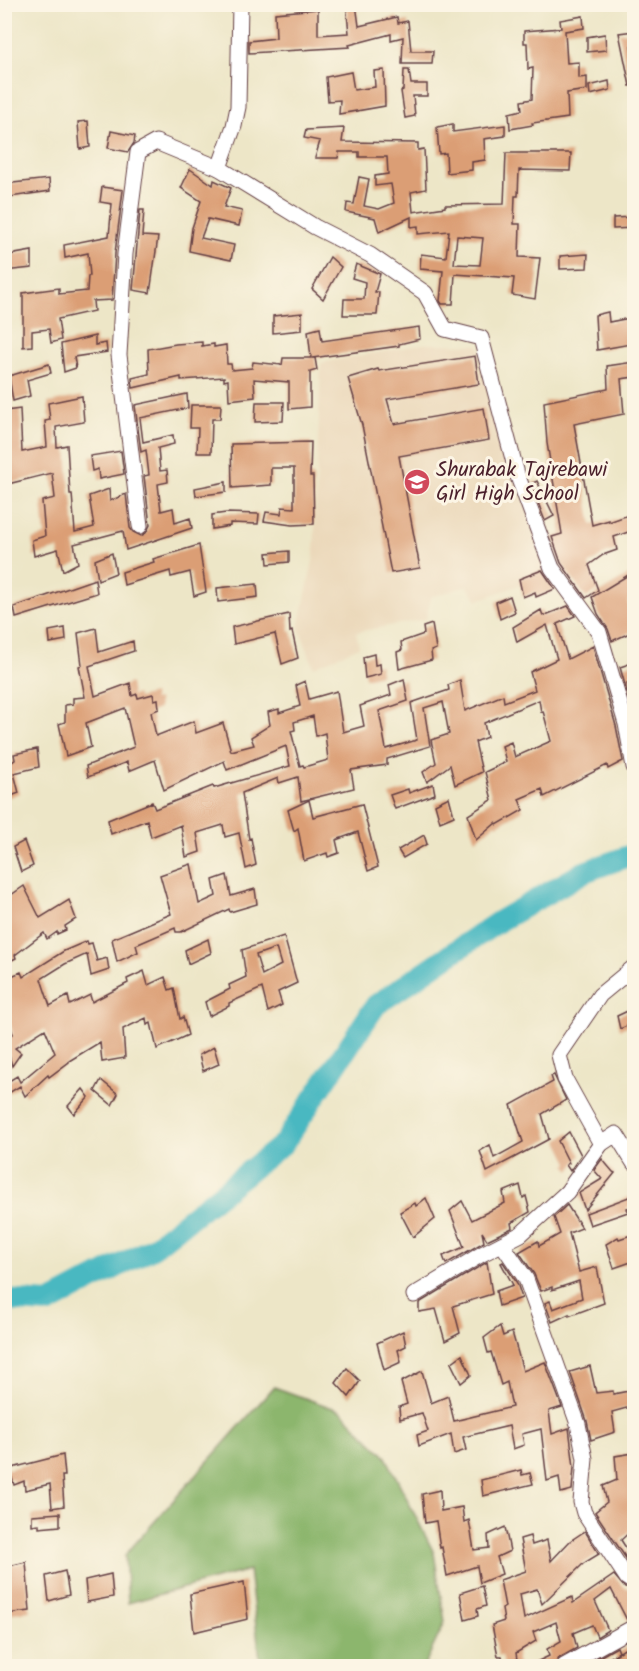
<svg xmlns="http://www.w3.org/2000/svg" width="639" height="1671" font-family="Kalam,sans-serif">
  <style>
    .built { fill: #ebd8ba }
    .forest { fill: #8cb66d; stroke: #6b6a4c; stroke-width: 1.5 }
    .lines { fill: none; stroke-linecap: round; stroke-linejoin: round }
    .river { stroke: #49b8c1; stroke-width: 22 }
    .building { fill: #db9e75; fill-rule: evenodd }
    .minor-casing { stroke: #623d42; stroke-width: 17 }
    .minor { stroke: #fff; stroke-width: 15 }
    .labels { text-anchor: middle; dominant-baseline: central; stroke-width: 6; stroke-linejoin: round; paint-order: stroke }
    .poi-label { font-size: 21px; fill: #4a1f2b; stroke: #fcf5e5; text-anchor: start }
  </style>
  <rect width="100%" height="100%" fill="#fcf5e5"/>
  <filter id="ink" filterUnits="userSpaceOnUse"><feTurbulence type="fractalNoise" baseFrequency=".0167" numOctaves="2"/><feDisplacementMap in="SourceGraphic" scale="12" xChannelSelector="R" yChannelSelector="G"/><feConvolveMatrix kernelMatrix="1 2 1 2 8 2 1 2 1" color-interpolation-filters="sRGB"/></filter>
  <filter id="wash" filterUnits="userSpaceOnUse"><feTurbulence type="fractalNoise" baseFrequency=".008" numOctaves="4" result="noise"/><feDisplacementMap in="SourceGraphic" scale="24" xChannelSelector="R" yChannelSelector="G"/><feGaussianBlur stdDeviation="1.35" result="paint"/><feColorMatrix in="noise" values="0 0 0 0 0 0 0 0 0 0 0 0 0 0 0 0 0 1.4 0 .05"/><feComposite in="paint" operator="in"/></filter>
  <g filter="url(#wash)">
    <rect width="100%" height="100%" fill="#ede6c7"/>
    <!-- built -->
    <path class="built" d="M424,344L479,345L494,407L547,575L478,600L467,586L431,597L426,619L356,632L359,647L314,667L299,628L314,556L321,363Z"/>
    <!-- forest -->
    <path class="forest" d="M274,1387L341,1411L386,1457L434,1553L445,1622L424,1666H261L249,1570L128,1603L125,1555Z"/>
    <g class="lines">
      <!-- river -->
      <path class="river" d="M4,1300L49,1303L154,1247L284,1143L376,1005L498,922L584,872L634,854"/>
    </g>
    <g id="blocks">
      <!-- building -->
      <g class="building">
        <path d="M346,4H356L359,26L397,17L398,23L408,21L411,51H433L432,64H402L403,37L391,40V34L349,45L350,47L249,53V41L276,38L275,13L318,9V35L349,33Z"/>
        <path d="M583,16L584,28L565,31L567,63L579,62V78L587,77V90L567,93L568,118L532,123L533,125L510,129L509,113L522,110L521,101L532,99L533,68L528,69L527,43H524V31L561,28L560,20Z"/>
        <path d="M634,31V46H631L634,62V85L630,86L619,33Z"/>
        <path d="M605,34L606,50L587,52V37Z"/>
        <path d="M384,70L385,106L339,114L340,100L328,101L326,77L351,72L354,90L375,87L374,71Z"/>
        <path d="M404,70H409L411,84H427V96H413L415,116L405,118L401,91L403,90Z"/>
        <path d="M609,81L610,90L590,95L589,86Z"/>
        <path d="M88,121L90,147L80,149L78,122Z"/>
        <path d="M453,124V132L505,125V136L484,139L485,160L472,162V170L447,173L446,153L439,154L437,127Z"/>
        <path d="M344,128L342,142L418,143V150L424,149L426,189L411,192L413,212L445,207V205L504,204L506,153H571L570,171L519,170L518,196H515L514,224H520L519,257L540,258L535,299L512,295L514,278L455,274L453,304H442L440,301L443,271L420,269L421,254L446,257L449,231L418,234V226L411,227V217L379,232L375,218L346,212L347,203L354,204L359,177L369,179L364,206L379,209L394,203L391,184L375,186V176L388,174L387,157H359V152H339L338,158H315L320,141L304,138L306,130ZM457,236L483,238L480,265L454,264Z"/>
        <path d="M111,131L135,136L134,143L128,152L108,148Z"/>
        <path d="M190,169L213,185L214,180L231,188L224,207L242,211L239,226L208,219L201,238L234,245L231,260L189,251L192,228L201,201L181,188Z"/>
        <path d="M49,179L50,191L4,198V184Z"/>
        <path d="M102,187L123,190L115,253L112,300L93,301L94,311L58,319L61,340L51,343L49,329L32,331V346L23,347V293L59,288V294L87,291L88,276H90L88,253L65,258L64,245L109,236L112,204L100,202Z"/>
        <path d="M140,210H144L142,236L158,237L150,293L133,290Z"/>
        <path d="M634,217V228L613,229V218Z"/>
        <path d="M32,251V268L4,271V256Z"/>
        <path d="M588,254L587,268L560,269V256Z"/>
        <path d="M330,257L341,267L323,299L312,289Z"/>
        <path d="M356,264L380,274L375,292H379L377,315H343L344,299H364L365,282L352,278Z"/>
        <path d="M608,312L609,322L630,318L631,344L597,350L595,315Z"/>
        <path d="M302,313V330L273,333V316Z"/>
        <path d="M419,327L420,339L399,344V346L312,358H315L317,370L310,372V407L289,409V382L254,379L255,397L229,400L228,380L224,381V377L181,380V377L133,388L132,378L149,374L148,349L176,344L202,342V346L214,344V347L226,345L227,364H231L232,370L252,368L253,362L282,365L283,358H311L308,331L320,328L322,341Z"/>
        <path d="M95,336V345L106,343L107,352L74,357L76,368L64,372L61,344Z"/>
        <path d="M475,356L479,384L387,399L394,424L484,408L489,440L399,456L420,568L391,573L362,425L348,378L378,369L379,371Z"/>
        <path d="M634,362V377L621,379L624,414L574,424L592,525L609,520V522L634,513V530L614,537L617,550L603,555L589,565L598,590L586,598L561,563L552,537L562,534L547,443L544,402L608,389L607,366Z"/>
        <path d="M49,364L51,373L27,380L30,396L13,401L9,376Z"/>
        <path d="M187,394L188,408L140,418L143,442L173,435L174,444L158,448L160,471L167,470L168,482L158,484L161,511L173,508L175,523L190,518L192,528L126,550L123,531L74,544L78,563L63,571L58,549L34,556L32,540L45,536L42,501L55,498L52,473L4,485V436H8L6,411L20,409L22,452L47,447L45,421L50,420L48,403L82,396L84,422L56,427L57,447L67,445L70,494H72L75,532L94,527L89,496L109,489L110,501L126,494L130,528L133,532L141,536L146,533L150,525L144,476L149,475L146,450L141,452L135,405Z"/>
        <path d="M256,402H284L283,421L255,422Z"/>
        <path d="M191,405H221L220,419H212L211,453H197L198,428H190Z"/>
        <path d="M311,442L310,476H313L314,524L292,525L264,521L266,512L281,514L282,507L294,508V468H271V485L232,488L231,444Z"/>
        <path d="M121,451L124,474L99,479L98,469L92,471L90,456Z"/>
        <path d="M537,481L554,516L545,521L531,484Z"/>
        <path d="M226,482V492L196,496L195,488Z"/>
        <path d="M226,513L259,514L258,524L230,523V526L212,529V515Z"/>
        <path d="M199,545L206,592L194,596L190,572L171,577L170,571L124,585L122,572L154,562L153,559Z"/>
        <path d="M289,551V562L268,564L267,553Z"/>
        <path d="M112,553L116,573L98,580L95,560Z"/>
        <path d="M542,570L555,589L536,597L535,592L523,597L519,579Z"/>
        <path d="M630,574L634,586V598L628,601L634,631L612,641L608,629L598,614L592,597Z"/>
        <path d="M95,579L97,593L16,618L14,607Z"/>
        <path d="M257,584L258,597L218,602L217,588Z"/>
        <path d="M510,596L515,612L500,619L496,602Z"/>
        <path d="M568,606L575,616L557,624L568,659L593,646L616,726L623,761L608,769L607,765L544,797L542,789L519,799L523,810L497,825L496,823L476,840L468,815L492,800L485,772L506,762L502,746L511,742L515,757L551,741L543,711L541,712L539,700L484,723L487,737L475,742L482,772L455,785L450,765L427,782L423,772L436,763L431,740L449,734L443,702L424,708L430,746L387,759V765L351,770L354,788L301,801L298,777L279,783L278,778L242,793L249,839L251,838L256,865L246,869L239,833L225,837L223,825L197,833L200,852L186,857L181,825L151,837L147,820L111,834L108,820L152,802L155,809L213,786L214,788L290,766L286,746L227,770L224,761L164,790L155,760L129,771L127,762L88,777L86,766L134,747L125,708L86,723L91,747L66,756L59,724L65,722V705L73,704V698L85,697L79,666L82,665L78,633L96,628L99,652L133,641L134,651L89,666L95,696L130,683L132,696L137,694L138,698L153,694L154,700L158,699L159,709L151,712L156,736L194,721L196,733L223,723L231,751L254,745L251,737L270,725L268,712L279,709V713L300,706L296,685L305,681L309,699L337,691L343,732L364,726L360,706L391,695L389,685L404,679L408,701L379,711L386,749L417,740L411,703L449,690L448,685L460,680L465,711L503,695L504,702L535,690L530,672L557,659L547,625L517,642L513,627L541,610L543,616ZM313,716L316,736L325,733L328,760L304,767L303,765L300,766L291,731L295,730L294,722Z"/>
        <path d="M289,614L290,632L292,631L298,658L282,664L275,634L234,644L232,627Z"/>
        <path d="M432,624L436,649L431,651L432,660L399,669L397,652L402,650L401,642L424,634L423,627Z"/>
        <path d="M65,628L66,640L50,643L49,631Z"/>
        <path d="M374,654L375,665L380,664L381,674L365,678L363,657Z"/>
        <path d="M632,663L634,681L627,683L634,718L620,667Z"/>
        <path d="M4,748H9L12,762L15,760L14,754L37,749L39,767L14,773L19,793L6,798L4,790Z"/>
        <path d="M433,784L435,794L395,809L390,795L408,789L409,793Z"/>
        <path d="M449,797L454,816L440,822L435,804Z"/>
        <path d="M309,800L313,817L362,804L378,867L368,871L358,832L336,840L339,853L328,857L327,853L304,861L298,828L294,831L288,810Z"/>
        <path d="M424,835L427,844L403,858L398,850Z"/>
        <path d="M24,841L33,866L21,872L13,847Z"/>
        <path d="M191,864L199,904L216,896L213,880L227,875L231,896L255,889L257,904L230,912L229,909L181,932H176L175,928L136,945L138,952L117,962L112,939L171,914L160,875Z"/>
        <path d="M24,886L40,918L69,900L76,919L65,926L66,930L57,934V932L47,939L44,933L15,955L16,958L4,964V900Z"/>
        <path d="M284,936L297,983L278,992L282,1005L268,1012L262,988L229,1003V1006L209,1016L205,1002L230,989L229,985L246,977L242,950ZM276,948L281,965L262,975L256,955Z"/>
        <path d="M208,939L211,953L188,964L185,950Z"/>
        <path d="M87,941L88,944L92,943L97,961L107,958L109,970L91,976L87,954L65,964L41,979L50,1006L68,996L70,1005L90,995L92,1002L128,983L127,979L144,971L148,985L165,977L169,990L174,988L180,1019L183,1017L188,1035L157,1049L151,1023L147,1025L146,1018L123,1029L125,1058L102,1062L100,1042L69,1061V1062L49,1077L48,1075L25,1096L20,1086L4,1096V1084L17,1076L20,1082L55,1053L45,1029L15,1048L21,1053L12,1066L4,1037L13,1034L4,1005V979L21,972L23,977L64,951Z"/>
        <path d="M634,1008V1023L620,1029L617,1016Z"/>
        <path d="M214,1047L219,1064L203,1071L199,1055Z"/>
        <path d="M554,1075L566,1100L542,1114L549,1139L487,1172L480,1151L490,1145L494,1158L523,1142L511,1105L553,1082L551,1076Z"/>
        <path d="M101,1080L118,1094L112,1105L95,1091Z"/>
        <path d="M83,1089L89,1097L74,1114L68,1106Z"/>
        <path d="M569,1132L581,1155L570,1171L566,1165L569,1163L558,1141Z"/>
        <path d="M602,1159L613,1172L615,1173L585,1210L579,1193L602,1179L594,1170Z"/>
        <path d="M520,1185L523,1198L526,1196L530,1212L511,1223L512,1228L487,1240L482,1232L484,1242L446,1264L443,1256L464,1247L450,1211L462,1201L472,1220L505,1203L503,1192Z"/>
        <path d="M634,1195V1206L627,1208L628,1212L590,1225L586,1213Z"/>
        <path d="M426,1198L435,1219L413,1237L400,1212L415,1203L416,1206Z"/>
        <path d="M567,1205L582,1228L569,1233L579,1272L597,1267L604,1303L569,1316V1314L552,1322L545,1303L550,1301L553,1309L582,1298L579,1281L552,1290V1287L541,1291L534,1274L519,1252L538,1241L539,1246L560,1234L554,1217Z"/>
        <path d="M634,1234V1261L614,1268L606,1244L618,1237L619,1239Z"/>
        <path d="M487,1262L492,1294L453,1306L460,1333L445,1341L436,1309L419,1312V1303Z"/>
        <path d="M503,1262L517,1283L522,1298L499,1306L496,1291L513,1285L501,1263Z"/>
        <path d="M500,1326L503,1336L512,1332L523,1371L545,1362L562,1407L549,1411L552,1434L569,1428L574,1467L572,1490L561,1493L559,1477L547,1481L541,1429L522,1434L524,1445L513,1449L509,1426L463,1437L466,1450L454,1454L451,1434L419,1446L417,1435L428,1431L422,1413L400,1419L399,1407L407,1404L401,1382L422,1371L431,1403L448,1396L454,1421L512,1407L507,1382L501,1385L491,1352L488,1353L484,1338Z"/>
        <path d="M403,1331L406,1346L398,1350L401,1362L384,1370L377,1343Z"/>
        <path d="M462,1355L471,1375L461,1383L451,1363Z"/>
        <path d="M590,1366L596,1393L613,1391V1394L634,1390V1406L612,1412L615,1432L591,1440L587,1421L570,1372Z"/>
        <path d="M347,1368L360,1381L349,1397L336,1383Z"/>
        <path d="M634,1453V1528L621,1540L634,1560V1570L595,1512L607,1502L603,1486L617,1480L615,1456Z"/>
        <path d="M63,1455L65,1476H62L64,1506L52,1508L50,1484L25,1490L24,1481L14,1485L12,1478L4,1481V1470Z"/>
        <path d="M521,1470L522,1475L530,1473L533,1484L483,1496L481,1480Z"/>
        <path d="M440,1490L441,1511L462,1507L464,1522L469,1520L474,1550L489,1548L488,1535L505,1527L510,1551L497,1557L502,1574L480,1583L477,1566L447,1576L442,1547L440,1548L436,1521L425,1523L422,1494Z"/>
        <path d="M60,1513V1526L39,1528V1524L32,1525V1515Z"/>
        <path d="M585,1531L599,1554L584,1563L542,1604L537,1589L520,1594L524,1619L572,1597L573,1603L614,1575L625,1588L634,1589V1617L627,1620L611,1589L595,1601L608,1630L597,1637L592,1625L573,1633L577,1648L559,1658L554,1666H528L549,1656L547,1649L561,1641L556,1622L533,1632L536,1641L516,1653L518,1666H504L502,1656H498L492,1625L504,1621L502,1609L505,1607L500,1580L526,1571L520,1539L530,1536L532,1545L547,1540L551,1561L570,1541Z"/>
        <path d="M26,1562L30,1611L6,1614L4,1567Z"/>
        <path d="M65,1571L69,1595L49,1601L46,1576Z"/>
        <path d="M111,1574L113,1597L87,1602L85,1580Z"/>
        <path d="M244,1582L248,1619L194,1632L190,1594Z"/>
        <path d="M482,1586L486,1606L477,1609L478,1616L465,1620L460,1593Z"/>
        <path d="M629,1646L634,1666H619L615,1655Z"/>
        <path d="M617,1647L619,1652L597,1666H583Z"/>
      </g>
    </g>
  </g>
  <g filter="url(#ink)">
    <use href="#blocks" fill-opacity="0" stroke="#623d42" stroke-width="1.5"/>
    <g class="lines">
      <defs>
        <g id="minor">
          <path d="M240,4L238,107L234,126L219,168L315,227L370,255L425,293L445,329L481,338L517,474L552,568L599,632L626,724L634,767"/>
          <path d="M140,526L119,355L125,254L138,152L156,142L219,168"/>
          <path d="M634,967L600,995L559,1055L565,1079L601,1144L616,1134L634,1163"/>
          <path d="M502,1244L526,1279L578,1424L585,1459L581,1502L584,1513L627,1578L630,1580L634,1579"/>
          <path d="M414,1295L482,1254L521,1234L567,1192L601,1144"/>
          <path d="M564,1666L634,1627"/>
        </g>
      </defs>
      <!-- minor casing -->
      <use href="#minor" class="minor-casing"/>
      <!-- minor -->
      <use href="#minor" class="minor"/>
    </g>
  </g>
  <!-- icons -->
  <defs>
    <symbol id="school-disc" viewBox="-11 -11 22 22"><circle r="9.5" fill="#d1495b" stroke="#fcf5e5"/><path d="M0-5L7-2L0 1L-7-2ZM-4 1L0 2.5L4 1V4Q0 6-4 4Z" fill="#fff"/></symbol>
  </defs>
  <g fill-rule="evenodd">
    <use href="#school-disc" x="402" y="467" width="30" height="30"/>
  </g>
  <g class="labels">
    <!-- poi labels -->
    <g class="poi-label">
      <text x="436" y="470">Shurabak Tajrebawi<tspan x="436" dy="24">Girl High School</tspan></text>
    </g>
  </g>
  <!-- margin -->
  <rect width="639" height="1671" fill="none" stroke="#fcf5e5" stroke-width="24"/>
</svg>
